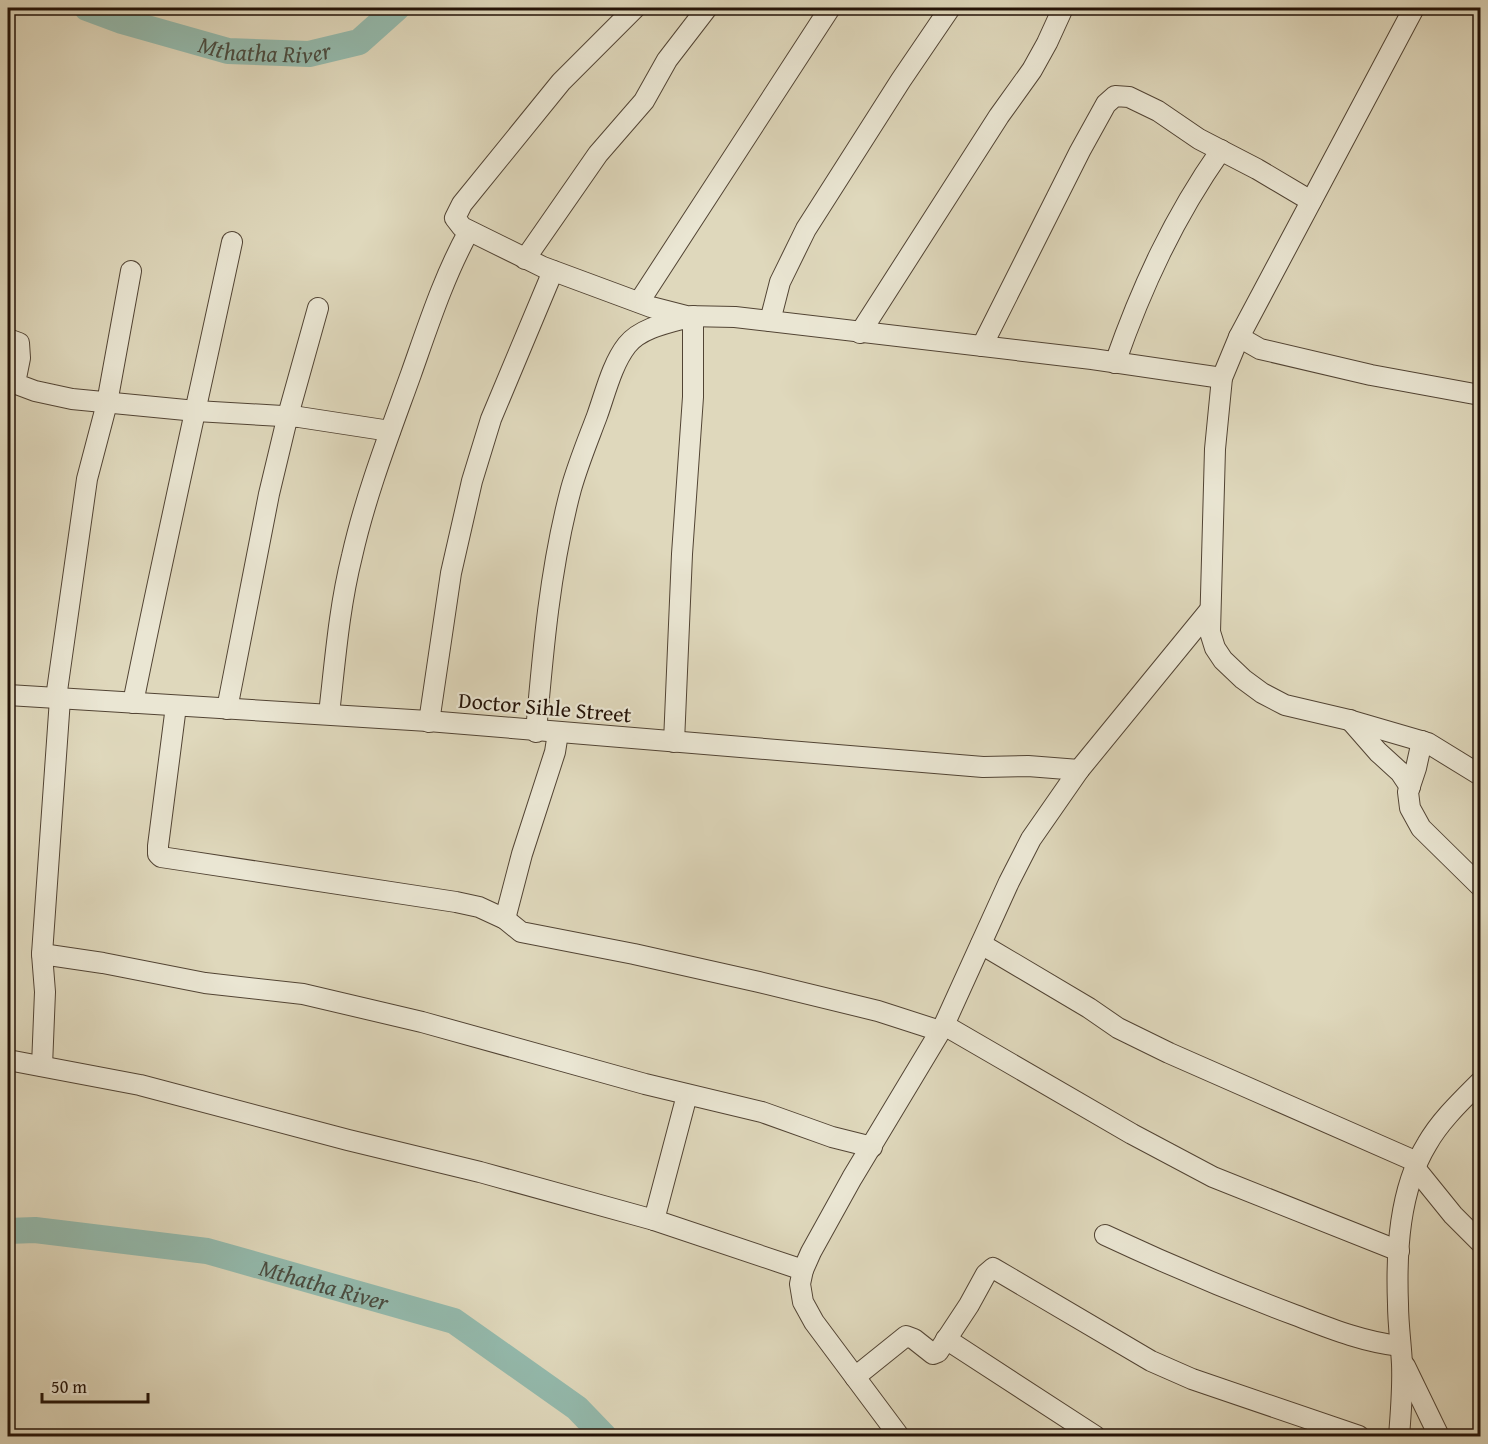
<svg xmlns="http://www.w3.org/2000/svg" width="1488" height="1444" font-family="'Gentium Book Plus',serif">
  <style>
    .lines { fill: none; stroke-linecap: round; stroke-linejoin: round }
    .river { stroke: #94baad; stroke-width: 26 }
    .minor-casing { stroke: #524434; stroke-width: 22 }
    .minor { stroke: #eae6d3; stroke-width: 20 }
    .labels { text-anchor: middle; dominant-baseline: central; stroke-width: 4.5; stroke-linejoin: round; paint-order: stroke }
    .street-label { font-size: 22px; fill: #231207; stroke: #eae6d3 }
    .water-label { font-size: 24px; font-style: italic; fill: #4b4d41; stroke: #eae6d3 }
  </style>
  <rect width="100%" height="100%" fill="#dfd8bc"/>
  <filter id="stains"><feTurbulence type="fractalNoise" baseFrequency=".00333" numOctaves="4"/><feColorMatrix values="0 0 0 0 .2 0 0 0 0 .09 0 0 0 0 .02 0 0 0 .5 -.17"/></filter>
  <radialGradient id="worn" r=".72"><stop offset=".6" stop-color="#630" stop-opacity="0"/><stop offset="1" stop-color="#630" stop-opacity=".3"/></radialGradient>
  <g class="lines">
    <!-- river -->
    <g class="river">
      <path id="s1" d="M87,8L122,21L228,51L309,54L359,42L397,8"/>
      <path id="s2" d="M8,1231L35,1230L207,1251L454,1321L577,1408L604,1436"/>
    </g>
    <defs>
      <g id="minor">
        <path d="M635,8L561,82L462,204L455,218L462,227L543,267L651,307L686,316L735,317L1092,359L1222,378"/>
        <path d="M1414,8L1239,337L1222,378L1221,388L1215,449L1210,632L1215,648L1223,660L1243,679L1262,693L1285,705L1349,720L1428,743L1480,775"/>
        <path d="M525,259L598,154L644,101L667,60L707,8"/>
        <path d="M639,302L830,8"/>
        <path d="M770,321L780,282L806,229L901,80L950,8"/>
        <path d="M860,333L999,116L1032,70L1047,43L1063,8"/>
        <path d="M1239,337L1260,349L1371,375L1480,395"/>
        <path d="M8,339L19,343L20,358L16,378L19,385L35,391L72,399L196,411L299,417L390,431"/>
        <path d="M982,346L1080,151L1106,104L1115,96L1129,97L1158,111L1199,139L1257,169L1311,201"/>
        <path d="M1115,363C1142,286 1174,217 1221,150"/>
        <path d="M8,695L428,721L983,767L1028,766L1079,770"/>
        <path d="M56,698L87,479L107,403L131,271"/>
        <path d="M133,703C164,549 199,396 232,242"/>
        <path d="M176,706L158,846V854L161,857L456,902L479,907L505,919L521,932L634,954L759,982L878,1011L940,1031"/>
        <path d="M227,709L269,494L287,419L318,308"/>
        <path d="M329,714C335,662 339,608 352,556C366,494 389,435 411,374C428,326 444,276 469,231"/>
        <path d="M1350,720L1378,752L1400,772L1410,787"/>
        <path d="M429,722L451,573L472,481L491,419L553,271"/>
        <path d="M536,732C543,650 550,568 571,489C578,464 588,440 597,416C605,394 612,364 627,345C641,327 672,322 693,316V397L682,554L674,742"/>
        <path d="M1422,741L1416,768L1408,792L1410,808L1421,828L1480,886"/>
        <path d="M505,919L522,854L555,752L558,733"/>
        <path d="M981,944L1089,1008L1118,1028L1169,1053L1417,1162"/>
        <path d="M42,954L103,963L205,983L303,994L422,1022L645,1084L762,1112L832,1137L872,1147"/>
        <path d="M944,1025L1132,1134L1213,1177L1399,1251"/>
        <path d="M8,1060L140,1085L348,1140L480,1172L654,1220L803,1270"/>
        <path d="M42,1066L45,992L42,954L60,699"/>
        <path d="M1415,1168L1453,1215L1480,1242"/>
        <path d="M654,1220L687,1095"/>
        <path d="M1105,1235C1167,1264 1231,1291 1295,1315C1329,1328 1363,1342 1400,1346"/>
        <path d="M946,1339L1095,1436"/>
        <path d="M1405,1366L1439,1436"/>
        <path d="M855,1377L906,1336L914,1339L933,1354L938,1352L969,1305L986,1274L993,1268L1151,1361L1192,1379L1359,1436"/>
        <path d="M899,1436L814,1322L803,1302L800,1284L803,1270L811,1252L852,1178L944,1025L1009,882L1031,839L1079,770L1209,611"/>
        <path d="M1399,1436C1401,1412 1403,1388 1402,1364C1401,1344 1398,1324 1398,1304C1396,1252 1399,1190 1427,1144C1440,1121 1461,1101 1480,1082"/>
      </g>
    </defs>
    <!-- minor casing -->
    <use href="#minor" class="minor-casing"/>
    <!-- minor -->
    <use href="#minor" class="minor"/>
  </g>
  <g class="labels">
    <!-- street labels -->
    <g class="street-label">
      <text transform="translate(545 707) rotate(5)">Doctor Sihle Street</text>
    </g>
    <!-- water labels -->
    <g class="water-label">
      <text stroke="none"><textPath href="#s1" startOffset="184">Mthatha River</textPath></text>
      <text stroke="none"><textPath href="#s2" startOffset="322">Mthatha River</textPath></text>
    </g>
  </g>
  <!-- margin -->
  <rect width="1488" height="1444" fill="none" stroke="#dfd8bc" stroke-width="30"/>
  <rect x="9" y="9" width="1470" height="1426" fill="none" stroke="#231207" stroke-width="3"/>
  <rect x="15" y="15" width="1458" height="1414" fill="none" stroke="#231207" stroke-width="1.5"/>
  <!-- scale -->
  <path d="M42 1393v9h106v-9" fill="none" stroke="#231207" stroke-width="3"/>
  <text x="51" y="1393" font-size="18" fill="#231207" stroke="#eae6d3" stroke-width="4.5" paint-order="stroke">50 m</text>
  <rect width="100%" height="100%" filter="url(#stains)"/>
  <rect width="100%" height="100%" fill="url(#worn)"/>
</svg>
